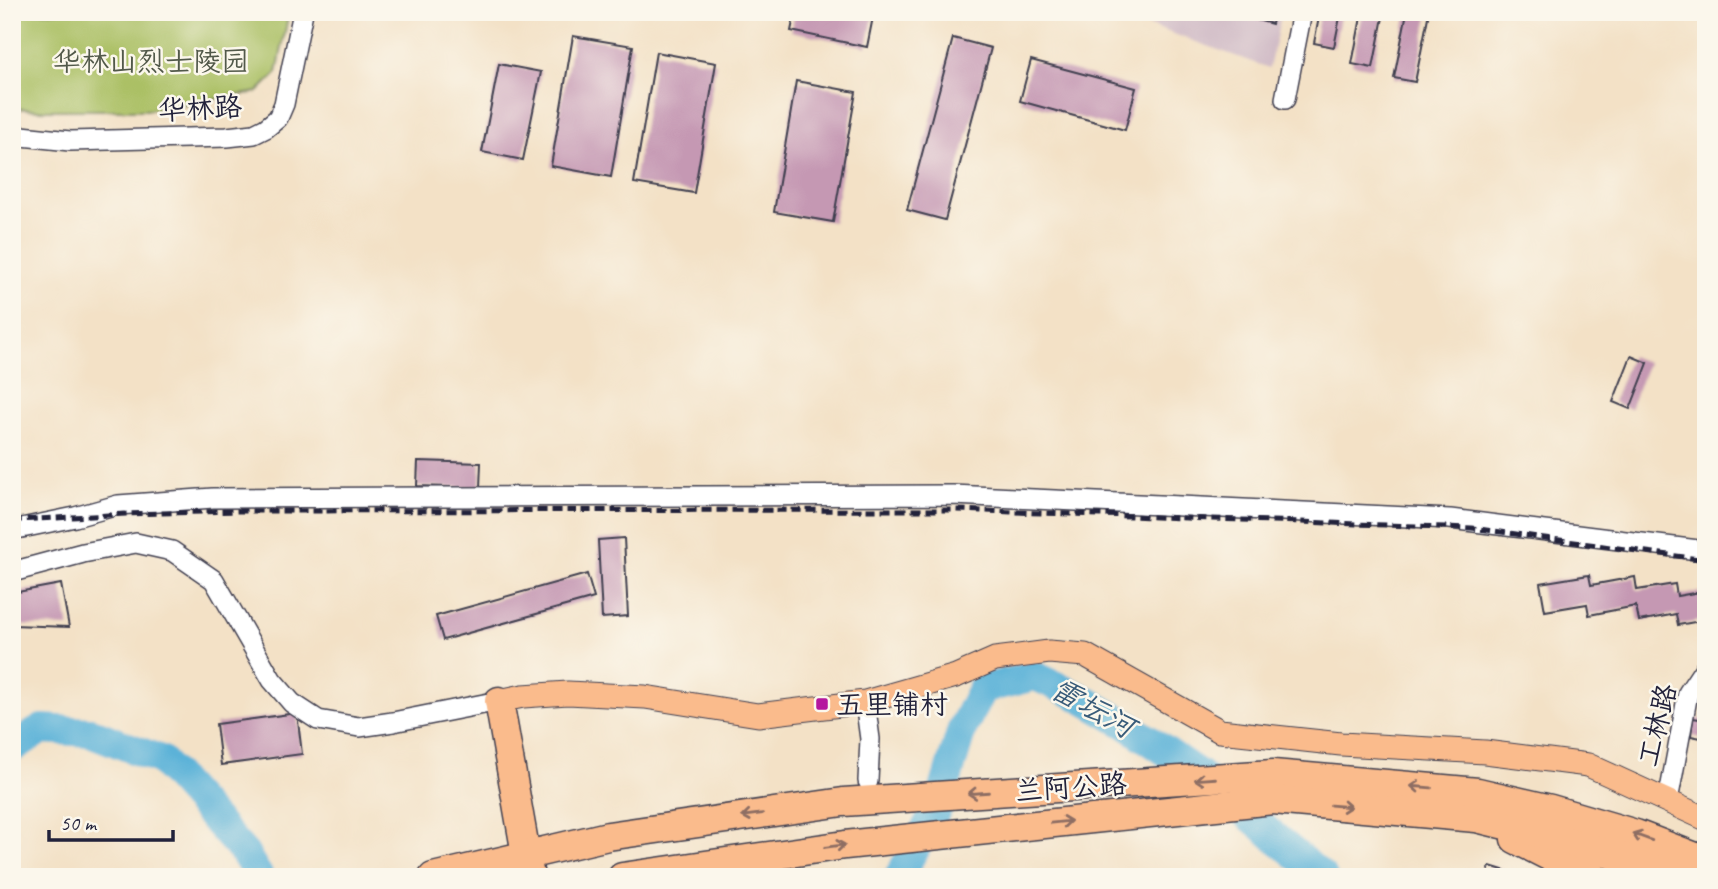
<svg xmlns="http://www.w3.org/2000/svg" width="1718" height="889" font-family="Caveat,'LXGW WenKai TC',sans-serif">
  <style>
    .industrial { fill: #d2bdc7 }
    .green { fill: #abc065; stroke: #667150; stroke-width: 2 }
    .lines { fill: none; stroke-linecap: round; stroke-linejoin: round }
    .river { stroke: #5cb2d8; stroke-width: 30 }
    .building { fill: #c598b3 }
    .minor-casing { stroke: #413f50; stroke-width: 22 }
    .major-casing { stroke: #413f50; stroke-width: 25 }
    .highway-casing { stroke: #413f50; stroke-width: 31 }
    .minor { stroke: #fff; stroke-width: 19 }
    .major { stroke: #fabb8c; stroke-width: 23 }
    .highway { stroke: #fabb8c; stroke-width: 28 }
    .rail { stroke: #22223b; stroke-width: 5; stroke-dasharray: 10 5; stroke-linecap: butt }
    .oneway { stroke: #8e6e64 }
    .poi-dot { fill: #b5179e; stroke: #fbf7ec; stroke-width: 2.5 }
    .labels { text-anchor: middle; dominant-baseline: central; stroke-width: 5; stroke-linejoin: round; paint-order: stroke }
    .park-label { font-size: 28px; fill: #52594a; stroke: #fbf7ec }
    .street-label { font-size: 28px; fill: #22223b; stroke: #fbf7ec }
    .poi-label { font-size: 28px; fill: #22223b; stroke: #fbf7ec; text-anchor: start }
    .water-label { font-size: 30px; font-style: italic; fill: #395c7a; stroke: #fbf7ec }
  </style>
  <rect width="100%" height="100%" fill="#fbf7ec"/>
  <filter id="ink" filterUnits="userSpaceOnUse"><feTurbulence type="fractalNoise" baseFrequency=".0143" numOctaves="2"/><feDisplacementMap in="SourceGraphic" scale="14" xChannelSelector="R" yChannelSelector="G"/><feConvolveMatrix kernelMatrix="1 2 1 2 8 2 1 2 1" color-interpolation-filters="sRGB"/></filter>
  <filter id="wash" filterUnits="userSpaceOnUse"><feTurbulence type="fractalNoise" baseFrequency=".00686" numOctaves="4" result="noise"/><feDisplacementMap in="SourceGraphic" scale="28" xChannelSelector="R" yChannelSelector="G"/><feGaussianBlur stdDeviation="1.57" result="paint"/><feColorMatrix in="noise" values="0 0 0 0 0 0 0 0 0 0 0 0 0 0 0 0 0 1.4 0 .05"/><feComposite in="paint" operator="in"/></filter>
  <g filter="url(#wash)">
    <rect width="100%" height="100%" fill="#f3e1c6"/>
    <!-- industrial -->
    <path class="industrial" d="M1112,12H1282L1269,68Z"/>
    <!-- green -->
    <path class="green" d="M12,12H289L277,73L258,92L149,110H39L12,108Z"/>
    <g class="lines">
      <!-- river -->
      <g class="river">
        <path d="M12,748L42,729L90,732L161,760L245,854L259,877"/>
        <path d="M899,877L940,803L962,729L982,689L1035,676L1076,695L1127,725L1200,775L1323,877"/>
      </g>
    </g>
    <g id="blocks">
      <!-- building -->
      <g class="building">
        <path d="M795,12H874L867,47L791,31Z"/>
        <path d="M1227,12H1275L1272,24Z"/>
        <path d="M1320,12H1341L1334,47L1314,43Z"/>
        <path d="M1362,12H1384L1373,68L1352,64Z"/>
        <path d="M1407,12H1429L1415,82L1394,78Z"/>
        <path d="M1688,12H1706V22L1687,18Z"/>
        <path d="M573,36L633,46L611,177L551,166Z"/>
        <path d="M953,38L991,48L945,220L907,210Z"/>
        <path d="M656,52L716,63L694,193L634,183Z"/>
        <path d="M1031,60L1136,88L1125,130L1020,101Z"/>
        <path d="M499,64L541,72L523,160L482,152Z"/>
        <path d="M796,81L856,92L833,222L774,212Z"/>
        <path d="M1631,356L1648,363L1630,409L1613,402Z"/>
        <path d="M418,461L481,463L480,488L417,486Z"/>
        <path d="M624,538L628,616L602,618L598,540Z"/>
        <path d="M587,574L594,598L443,640L436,616Z"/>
        <path d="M1589,575L1591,585L1635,577L1637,590L1675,584L1677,596L1706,591V620L1678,625L1676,614L1639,621L1636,606L1589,615L1587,604L1545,611L1540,583Z"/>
        <path d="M61,584L69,627L12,625V593Z"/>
        <path d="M297,713L302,754L221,765L216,724Z"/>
        <path d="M1693,718L1706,720V739L1691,736Z"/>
        <path d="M1490,866L1522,876V877H1487Z"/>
      </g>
    </g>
  </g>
  <g filter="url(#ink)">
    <use href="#blocks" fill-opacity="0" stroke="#413f50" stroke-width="2"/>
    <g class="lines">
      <defs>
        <g id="minor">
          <path d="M1285,99L1302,12"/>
          <path d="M12,135L70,141L227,137L254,134L266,128L278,118L284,104L303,12"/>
          <path d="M12,530L75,517L118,505L213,498L953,495L1450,519L1706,551"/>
          <path d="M12,572L83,553L136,543L172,551L214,580L272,680L292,703L318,720L359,727L393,722L499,701"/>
          <path d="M865,702L870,739L868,781"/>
          <path d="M1668,801L1688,693L1706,666"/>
        </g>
        <path id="major" d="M499,701L523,696L568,693L645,697L758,715L865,702L956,676L995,659L1049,652L1085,655L1220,731L1341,744L1485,752L1588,765L1706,819"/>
        <g id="highway">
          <path d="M499,701L530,877"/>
          <path d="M1515,839L1572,868L1594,877"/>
          <path d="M433,877L608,836L843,802L1273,774L1478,792L1551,809L1636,834L1706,861"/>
          <path d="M622,877L845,845L1273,800L1476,818L1546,835L1627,859L1680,877"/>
        </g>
      </defs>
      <!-- minor casing -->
      <use href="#minor" class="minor-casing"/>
      <!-- major casing -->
      <use href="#major" class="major-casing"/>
      <!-- highway casing -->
      <use href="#highway" class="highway-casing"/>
      <!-- minor -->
      <use href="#minor" class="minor"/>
      <!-- major -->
      <use href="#major" class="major"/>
      <!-- highway -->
      <use href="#highway" class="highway"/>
      <!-- rail -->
      <path class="rail" d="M12,522L20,520L126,514L239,511L956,510L1472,528L1706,560"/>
    </g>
    <!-- one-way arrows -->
    <defs><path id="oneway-shaft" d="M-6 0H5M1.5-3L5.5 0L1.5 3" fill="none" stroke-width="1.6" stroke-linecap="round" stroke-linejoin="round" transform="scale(1.75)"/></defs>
    <g class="oneway">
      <use href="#oneway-shaft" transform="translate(1205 779) rotate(176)"/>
      <use href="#oneway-shaft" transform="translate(1421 787) rotate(-175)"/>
      <use href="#oneway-shaft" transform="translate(978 793) rotate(176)"/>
      <use href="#oneway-shaft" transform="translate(1341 806) rotate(5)"/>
      <use href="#oneway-shaft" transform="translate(752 815) rotate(172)"/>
      <use href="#oneway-shaft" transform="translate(1061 822) rotate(-6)"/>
      <use href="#oneway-shaft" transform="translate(1642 837) rotate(-160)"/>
      <use href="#oneway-shaft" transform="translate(835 846) rotate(-8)"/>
    </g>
  </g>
  <!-- markers -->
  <rect class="poi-dot" x="815" y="697" width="14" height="14" rx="3.5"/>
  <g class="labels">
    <!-- park labels -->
    <g class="park-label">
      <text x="151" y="61">华林山烈士陵园</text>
    </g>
    <!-- street labels -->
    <g class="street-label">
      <text transform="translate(200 108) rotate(-3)">华林路</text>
      <text transform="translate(1657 725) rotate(-76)">工林路</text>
      <text transform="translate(1071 787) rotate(-4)">兰阿公路</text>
    </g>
    <!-- poi labels -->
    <g class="poi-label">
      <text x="836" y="704">五里铺村</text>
    </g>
    <!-- water labels -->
    <g class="water-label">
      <text transform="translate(1093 708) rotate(29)">雷坛河</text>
    </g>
  </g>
  <!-- margin -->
  <rect width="1718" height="889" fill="none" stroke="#fbf7ec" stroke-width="42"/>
  <!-- scale -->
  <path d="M49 830v10h124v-10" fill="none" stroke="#22223b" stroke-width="3.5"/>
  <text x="60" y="830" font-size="21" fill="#22223b" stroke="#fbf7ec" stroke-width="5" paint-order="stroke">50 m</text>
</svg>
